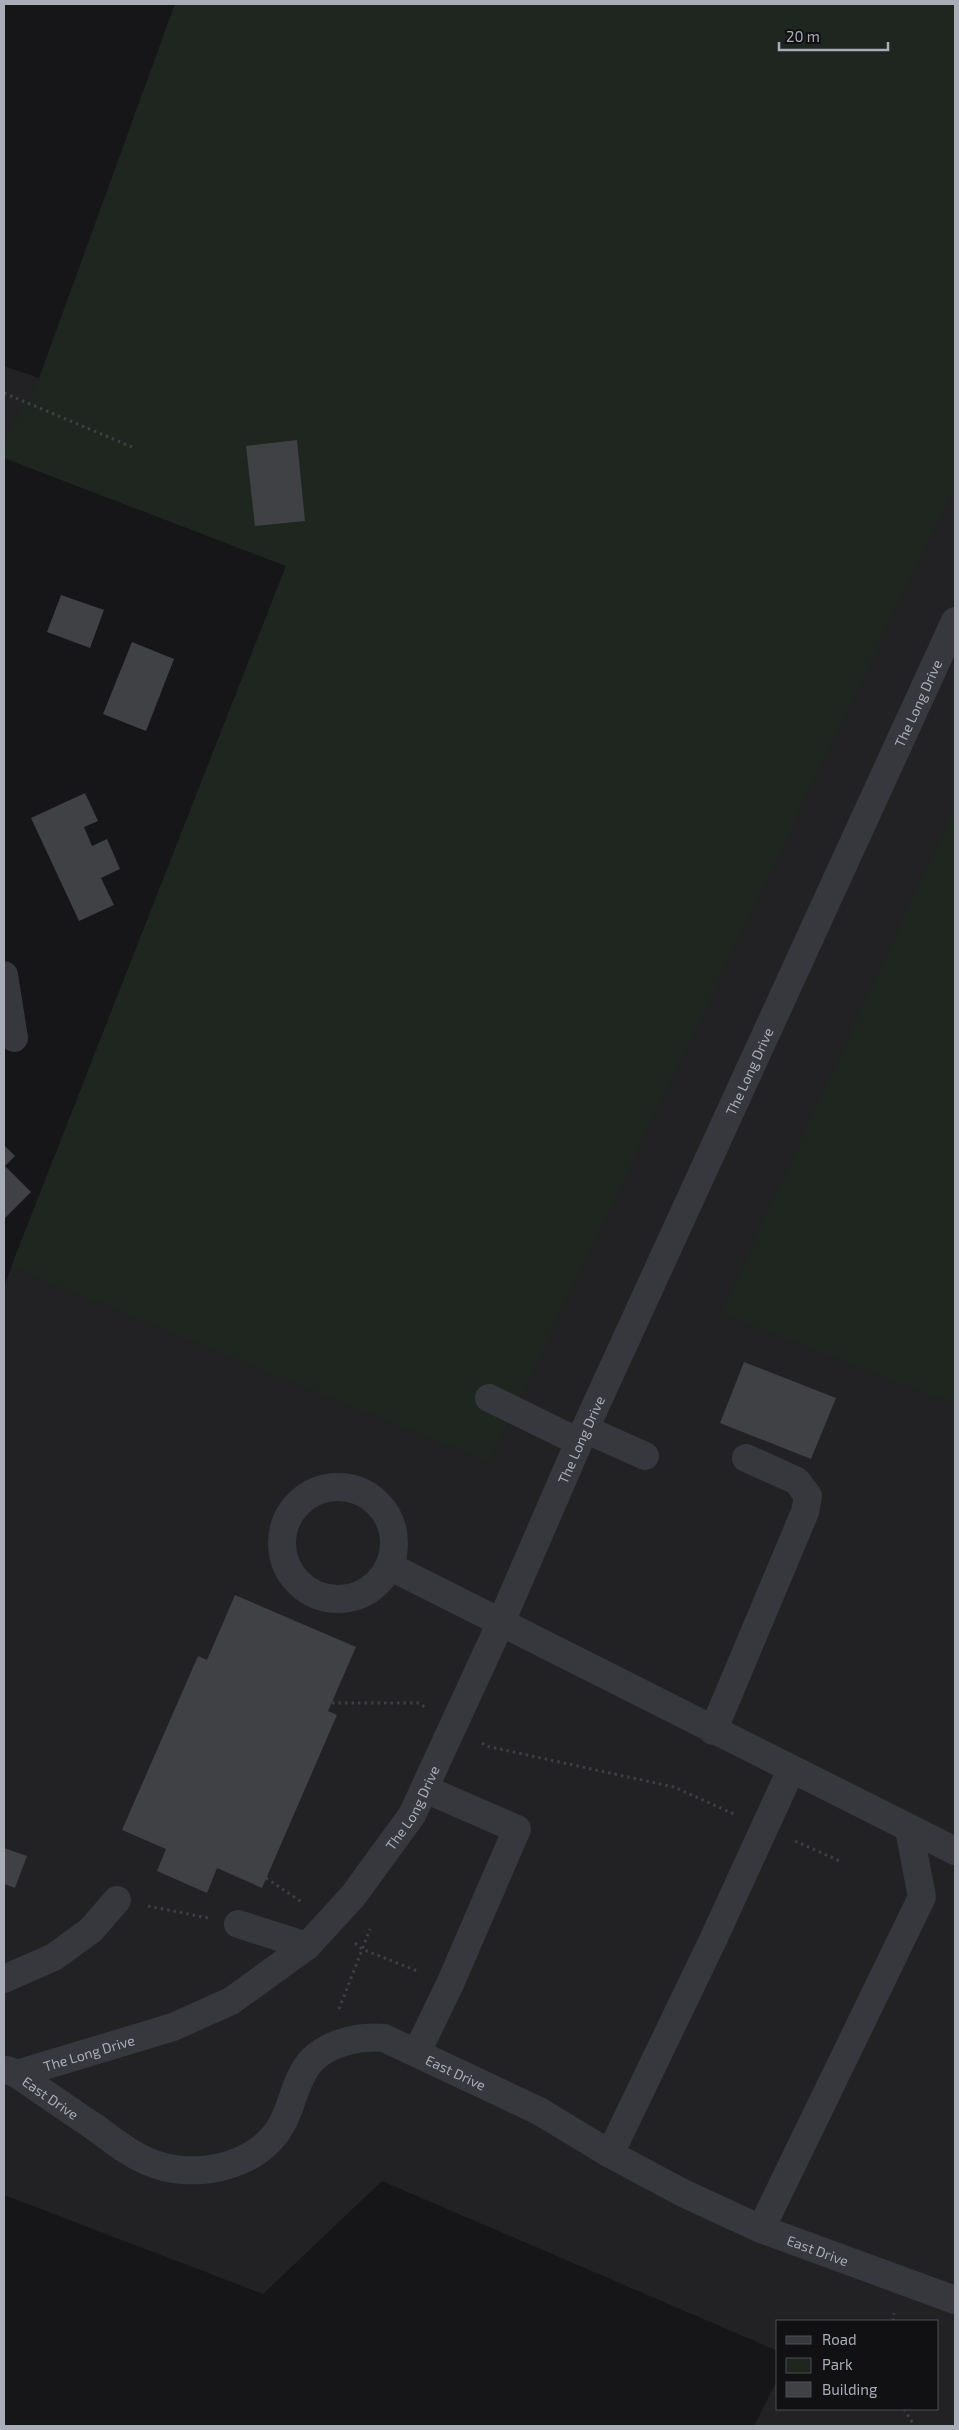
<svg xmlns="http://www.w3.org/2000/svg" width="959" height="2430" font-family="'Exo 2',sans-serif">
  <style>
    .built { fill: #222225 }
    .green { fill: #1e261f }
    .building { fill: #404145 }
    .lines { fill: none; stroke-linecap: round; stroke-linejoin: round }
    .path { stroke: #3d3f44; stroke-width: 3; stroke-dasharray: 2.5 4; stroke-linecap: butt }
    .minor { stroke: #37383d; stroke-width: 28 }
    .labels { text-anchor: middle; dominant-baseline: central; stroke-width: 4; stroke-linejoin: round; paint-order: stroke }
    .street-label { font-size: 14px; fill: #a8adb8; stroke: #111113 }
  </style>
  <rect width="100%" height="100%" fill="#161618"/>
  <!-- built -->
  <path class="built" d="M175,4H955V2426H754L778,2378V2409H938V2321H778V2351L382,2181L263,2294L4,2195V1286L286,566L4,458V366L39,378Z"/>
  <!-- green -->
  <g class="green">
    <path d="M175,4H955V485L489,1462L11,1267L286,566L4,458V442L39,379Z"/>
    <path d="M955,807V1405L721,1313Z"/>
  </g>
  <!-- building -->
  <g class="building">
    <path d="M297,440L305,521L255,526L246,446Z"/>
    <path d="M61,595L104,610L90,648L47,632Z"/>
    <path d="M132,642L174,659L146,731L103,714Z"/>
    <path d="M85,793L98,821L84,827L92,846L107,839L120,869L101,878L114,905L79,921L31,818Z"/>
    <path d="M4,1145L15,1156L5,1166L31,1192L4,1219Z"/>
    <path d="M744,1362L836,1398L811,1459L720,1423Z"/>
    <path d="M235,1595L356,1647L328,1711L337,1715L262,1888L217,1868L207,1893L157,1871L166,1849L122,1830L198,1656L207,1660Z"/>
    <path d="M4,1848L27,1856L15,1888L4,1884Z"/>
  </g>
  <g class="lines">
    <!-- path -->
    <g class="path">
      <path d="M4,393L132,447"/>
      <path d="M332,1703H419L426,1708"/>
      <path d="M482,1743L486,1746L674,1787L734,1814"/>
      <path d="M795,1841L842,1862"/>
      <path d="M266,1878L303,1903"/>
      <path d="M148,1906L208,1918"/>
      <path d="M355,1943L362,1949L420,1972"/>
      <path d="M339,2009L370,1929"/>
      <path d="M893,2321L894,2313"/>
      <path d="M904,2409L914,2425"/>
    </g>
    <!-- minor -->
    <g class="minor">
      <path d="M4,975L14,1038"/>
      <path d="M489,1398L579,1442"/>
      <path d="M585,1429L645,1456"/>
      <circle cx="338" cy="1543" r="56"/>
      <path d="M389,1566L955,1851"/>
      <path d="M713,1731L805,1512L808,1496L797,1481L746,1458"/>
      <path d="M238,1924L307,1946"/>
      <path d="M4,1979L54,1957L91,1930L117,1900"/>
      <path d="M417,2052L450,1984L517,1829L425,1789"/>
      <path id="s1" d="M7,2070L17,2074C43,2092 69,2110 96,2128C112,2140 128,2153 147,2161C190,2181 258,2169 282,2124C293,2104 296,2076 313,2059C331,2042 360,2036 384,2038L539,2111L610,2154L683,2193L761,2229L955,2300"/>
      <path id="s2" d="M17,2074L173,2027L231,2001L307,1946L353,1896L412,1815L501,1622L579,1442L955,621"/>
      <path d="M610,2154L712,1942L791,1770"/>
      <path d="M761,2229L922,1897L909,1829"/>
    </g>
  </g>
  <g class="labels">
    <!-- street labels -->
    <g class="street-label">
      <text stroke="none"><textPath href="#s2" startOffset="1710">The Long Drive</textPath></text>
      <text stroke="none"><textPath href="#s2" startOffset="1305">The Long Drive</textPath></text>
      <text stroke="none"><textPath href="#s2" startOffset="900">The Long Drive</textPath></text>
      <text stroke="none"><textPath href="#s2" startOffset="495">The Long Drive</textPath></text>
      <text stroke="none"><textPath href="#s2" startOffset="75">The Long Drive</textPath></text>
      <text stroke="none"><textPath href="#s1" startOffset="548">East Drive</textPath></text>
      <text stroke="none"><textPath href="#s1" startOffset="52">East Drive</textPath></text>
      <text stroke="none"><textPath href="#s1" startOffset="952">East Drive</textPath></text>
    </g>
  </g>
  <!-- border -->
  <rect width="959" height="2430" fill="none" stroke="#a8adb8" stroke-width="10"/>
  <!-- legend -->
  <rect x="776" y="2320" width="162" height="90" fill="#111113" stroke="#4d4f55"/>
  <rect x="786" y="2336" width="25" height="8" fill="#37383d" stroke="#4d4f55"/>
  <text x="822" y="2345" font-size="15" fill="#a8adb8">Road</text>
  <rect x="786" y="2358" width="25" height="15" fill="#1e261f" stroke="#4d4f55"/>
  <text x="822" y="2370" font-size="15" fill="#a8adb8">Park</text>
  <rect x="786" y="2382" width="25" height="15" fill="#404145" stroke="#4d4f55"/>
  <text x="822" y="2395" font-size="15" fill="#a8adb8">Building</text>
  <!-- scale -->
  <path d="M779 42v8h109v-8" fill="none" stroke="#a8adb8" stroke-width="2.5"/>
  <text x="786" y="42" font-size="15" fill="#a8adb8" stroke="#111113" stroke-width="4" paint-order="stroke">20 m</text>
</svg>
